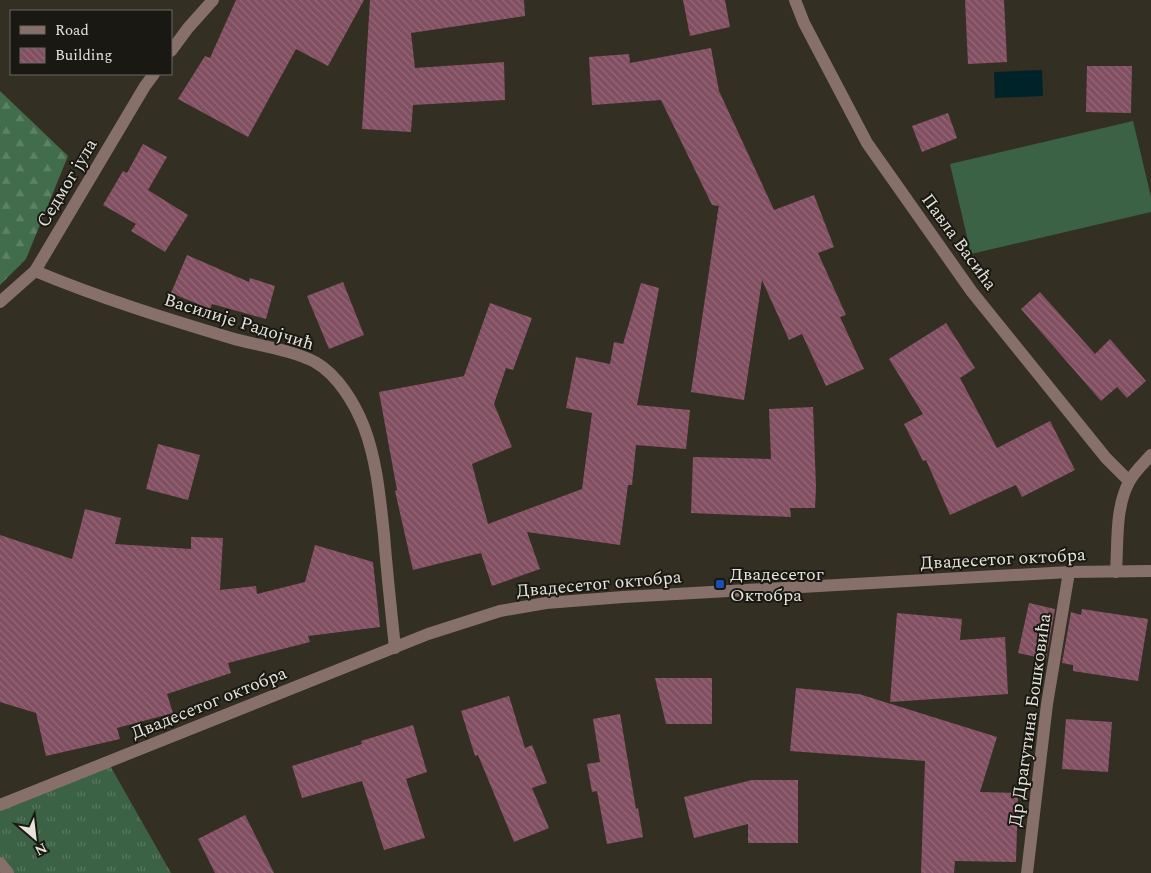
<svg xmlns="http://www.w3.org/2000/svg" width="1151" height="873" font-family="Spectral,serif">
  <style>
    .grass { fill: url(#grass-tufts) }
    .forest { fill: url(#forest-firs) }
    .pitch { fill: #3c6246 }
    .water { fill: #00232a }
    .building { fill: url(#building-back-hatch) }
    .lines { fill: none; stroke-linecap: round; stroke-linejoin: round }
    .minor { stroke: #88706a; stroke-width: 12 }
    .transit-dot { fill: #1a4fb4; stroke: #191812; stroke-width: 2 }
    .labels { text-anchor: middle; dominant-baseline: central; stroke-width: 4; stroke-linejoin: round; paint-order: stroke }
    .street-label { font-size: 18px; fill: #e5e3da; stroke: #191812 }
    .poi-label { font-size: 18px; fill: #e5e3da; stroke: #191812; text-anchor: start }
  </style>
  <defs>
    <pattern id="grass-tufts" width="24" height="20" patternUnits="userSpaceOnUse" patternTransform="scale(1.25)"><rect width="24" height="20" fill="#3c6246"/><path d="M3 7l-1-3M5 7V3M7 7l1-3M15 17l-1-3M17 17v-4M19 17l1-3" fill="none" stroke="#587860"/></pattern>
    <pattern id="forest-firs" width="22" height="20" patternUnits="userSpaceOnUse" patternTransform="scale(1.25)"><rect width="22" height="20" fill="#416d4d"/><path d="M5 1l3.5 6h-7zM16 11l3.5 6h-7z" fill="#5c8266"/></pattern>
    <pattern id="building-back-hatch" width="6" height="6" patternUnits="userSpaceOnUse" patternTransform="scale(1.25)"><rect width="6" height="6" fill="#814f61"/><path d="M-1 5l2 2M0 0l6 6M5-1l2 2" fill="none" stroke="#936877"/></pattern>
  </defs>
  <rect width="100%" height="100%" fill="#342f23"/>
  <!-- grass -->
  <path class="grass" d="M108,762L171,873H8L0,863V806Z"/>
  <!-- forest -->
  <path class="forest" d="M0,91L68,156L26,259L0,285Z"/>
  <!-- pitch -->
  <path class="pitch" d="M1133,121L1151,197V212L971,254L950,164Z"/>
  <!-- water -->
  <path class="water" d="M1042,70L1043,96L995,98L994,72Z"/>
  <!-- building -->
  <g class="building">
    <path d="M236,0H364L328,66L296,49L248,137L178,99L205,56L210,58Z"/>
    <path d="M370,0H524L525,16L411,33L415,68L504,62L505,100L413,105L411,132L362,129Z"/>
    <path d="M683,0H725L730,27L690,36Z"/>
    <path d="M965,0H1004L1007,62L968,64Z"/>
    <path d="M711,48L719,91L774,210L814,195L834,247L818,253L846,315L840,317L864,369L826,386L802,334L789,340L762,280L744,400L691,392L717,218L718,219L717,216L719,206L712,205L661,100L592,105L589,57L629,54L630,63Z"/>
    <path d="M1087,66H1132L1131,113L1086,112Z"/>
    <path d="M948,113L957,138L922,152L912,126Z"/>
    <path d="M143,144L167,157L148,190L188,215L165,252L131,231L136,224L103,205L123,171L127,173Z"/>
    <path d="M187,255L249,282L250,278L275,286L266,319L212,304L210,309L171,293Z"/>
    <path d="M343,282L364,335L329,349L307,296Z"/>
    <path d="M641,283L659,288L637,405L690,410L686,449L636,445L632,485H628L620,545L527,532L540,569L492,586L481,553L413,570L395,491L397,490L379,392L464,376L490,303L532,318L513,370L506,368L494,404L512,447L472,464L488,524L582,489L592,413L566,408L576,357L610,364L614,342L623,344Z"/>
    <path d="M1040,292L1095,354L1110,339L1146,381L1127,398L1117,387L1101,401L1021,309Z"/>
    <path d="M946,323L975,368L960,378L997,448L1050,421L1075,470L1022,497L1016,485L950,515L926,460L923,461L904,424L923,414L889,359Z"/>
    <path d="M813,407L816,487L815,508H790L791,517L691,513L693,457L771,459L769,409Z"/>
    <path d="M158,444L200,455L188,500L146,489Z"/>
    <path d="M85,509L121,518L115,544L191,549V537L223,538L220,590L256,586L257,594L305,582L315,545L373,562L380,627L308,636L310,642L228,663L231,673L167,694L173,713L117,728L120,739L46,756L36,713L0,702V535L72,559Z"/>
    <path d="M1029,603L1055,609L1046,659L1018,653Z"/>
    <path d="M1082,609L1148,619L1138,681L1073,671V665L1062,663L1071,612L1081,615Z"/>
    <path d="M897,613L962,619L960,640L1005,637L1008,694L890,702Z"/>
    <path d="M655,678H712V724H666Z"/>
    <path d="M796,688L859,694L997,737L980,792L1018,793L1016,862L955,861L954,873H921L925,761L790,751Z"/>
    <path d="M509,696L525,748L532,745L547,783L532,788L549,828L514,842L478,755L475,756L461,711Z"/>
    <path d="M620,714L636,809L638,808L643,837L607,844L597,791L592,792L587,764L600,762L593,719Z"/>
    <path d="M1066,719L1112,722L1108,772L1062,769Z"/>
    <path d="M413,725L427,772L406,779L425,838L384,850L362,781L302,798L292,766L362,744L361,741Z"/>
    <path d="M752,780H798V843H748V824L694,838L684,797Z"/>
    <path d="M245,815L274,873H215L198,839Z"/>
  </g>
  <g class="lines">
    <!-- minor -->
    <g class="minor">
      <path d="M795,0L804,23L867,143L972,292L1106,458L1129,481"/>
      <path d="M171,51L188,28L213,0"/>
      <path d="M35,271C100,298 164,318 231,338C259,346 289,349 315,362C338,375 355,404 364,427C377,461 380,499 384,535C387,573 391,610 395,648"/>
      <path d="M0,302L35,271L145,86L154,74"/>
      <path d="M1116,572C1118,543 1115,508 1129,482C1134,472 1144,463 1151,455"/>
      <path d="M0,805L428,634L500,611L546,603L623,597L1069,572L1151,571"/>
      <path d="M0,863L8,873"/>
      <path d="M1027,873L1047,704L1069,572"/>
    </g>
  </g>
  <!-- markers -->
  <rect class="transit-dot" x="715" y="579" width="10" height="10" rx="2.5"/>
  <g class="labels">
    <!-- street labels -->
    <g class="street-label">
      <text transform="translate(67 183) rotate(-59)">Седмог јула</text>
      <text transform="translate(959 242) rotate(54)">Павла Васића</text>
      <text transform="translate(239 322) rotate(17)">Василије Радојчић</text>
      <text transform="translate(1003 559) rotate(-3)">Двадесетог октобра</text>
      <text transform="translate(599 584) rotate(-5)">Двадесетог октобра</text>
      <text transform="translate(209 703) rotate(-22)">Двадесетог октобра</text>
      <text transform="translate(1030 720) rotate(-82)">Др Драгутина Бошковића</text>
    </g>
    <!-- poi labels -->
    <g class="poi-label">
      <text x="730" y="574">Двадесетог<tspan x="730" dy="21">Октобра</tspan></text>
    </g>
  </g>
  <!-- legend -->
  <rect x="10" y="10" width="162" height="65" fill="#191812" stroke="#6b6962"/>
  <rect x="20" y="26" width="25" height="8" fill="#88706a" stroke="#6b6962"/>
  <text x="55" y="35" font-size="15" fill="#e5e3da">Road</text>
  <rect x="20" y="48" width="25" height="15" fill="url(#building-back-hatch)" stroke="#6b6962"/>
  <text x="55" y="60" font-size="15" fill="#e5e3da">Building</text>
  <!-- north arrow -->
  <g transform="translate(35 838) rotate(152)" stroke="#191812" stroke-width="4" paint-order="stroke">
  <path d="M0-4L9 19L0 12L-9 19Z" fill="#e5e3da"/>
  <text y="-8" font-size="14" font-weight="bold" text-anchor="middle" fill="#e5e3da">N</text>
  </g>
</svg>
